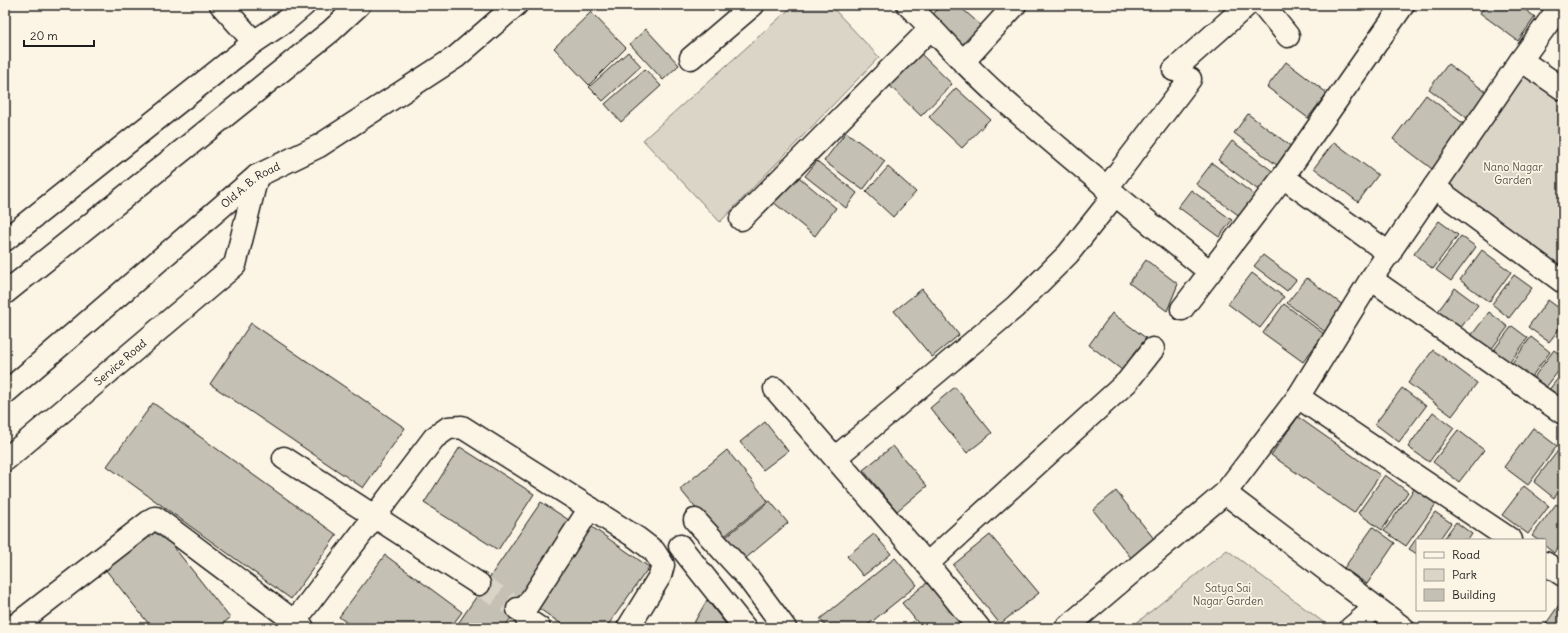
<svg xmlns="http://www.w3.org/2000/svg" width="1568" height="633" font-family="Delius,sans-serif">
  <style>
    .green { fill: #dbd5c8; stroke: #7c7872 }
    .building { fill: #c4c0b3; stroke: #1c1c1c }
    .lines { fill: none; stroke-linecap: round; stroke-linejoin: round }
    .street-tunnel { stroke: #dad4c7; stroke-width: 22; stroke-dasharray: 22 11; stroke-linecap: butt }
    .street-casing { stroke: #1c1c1c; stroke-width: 25 }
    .secondary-casing { stroke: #1c1c1c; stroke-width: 25 }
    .street { stroke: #fcf5e5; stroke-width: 22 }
    .secondary { stroke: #fcf5e5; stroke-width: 22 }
    .labels { text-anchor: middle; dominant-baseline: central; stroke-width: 3.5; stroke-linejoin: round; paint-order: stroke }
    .park-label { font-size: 11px; fill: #555450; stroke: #fcf5e5 }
    .street-label { font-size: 11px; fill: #1c1c1c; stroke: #fcf5e5 }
  </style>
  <rect width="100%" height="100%" fill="#fcf5e5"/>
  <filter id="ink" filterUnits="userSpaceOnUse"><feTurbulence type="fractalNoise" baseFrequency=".025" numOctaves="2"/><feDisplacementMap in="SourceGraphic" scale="8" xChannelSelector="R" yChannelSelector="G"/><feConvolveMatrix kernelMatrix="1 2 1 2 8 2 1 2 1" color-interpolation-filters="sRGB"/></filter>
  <g filter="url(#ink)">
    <!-- green -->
    <g class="green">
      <path d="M794,5H830L879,57L720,222L643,140Z"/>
      <path d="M1520,74L1563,102V272L1443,185Z"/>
      <path d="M1227,550L1331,628H1130Z"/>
    </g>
    <!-- building -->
    <g class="building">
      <path d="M667,5H675L671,9Z"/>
      <path d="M941,5H958L984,28L965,49L930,18Z"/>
      <path d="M1486,5H1519L1535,17L1518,41L1480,13Z"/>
      <path d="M591,12L626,48L589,85L554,48Z"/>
      <path d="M646,29L679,65L663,80L630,44Z"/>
      <path d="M628,52L641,66L603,101L589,87Z"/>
      <path d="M921,54L952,84L921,116L890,86Z"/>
      <path d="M1286,62L1327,93L1308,118L1267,87Z"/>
      <path d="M1448,64L1490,95L1471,121L1429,89Z"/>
      <path d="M645,69L661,86L621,122L605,104Z"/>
      <path d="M956,88L990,119L962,148L929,117Z"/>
      <path d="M1426,95L1469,128L1436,172L1393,139Z"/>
      <path d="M1248,114L1292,147L1278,166L1234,133Z"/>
      <path d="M846,132L885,161L863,190L824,161Z"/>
      <path d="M1232,141L1275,173L1261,192L1218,160Z"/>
      <path d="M1334,142L1378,175L1358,202L1314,168Z"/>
      <path d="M817,161L857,193L846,208L805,176Z"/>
      <path d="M1212,163L1257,197L1241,217L1196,184Z"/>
      <path d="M888,167L916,192L893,217L866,192Z"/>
      <path d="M795,174L836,208L815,236L773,202Z"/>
      <path d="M1191,190L1232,220L1219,237L1178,207Z"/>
      <path d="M1439,221L1458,235L1433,269L1414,254Z"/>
      <path d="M1461,236L1476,247L1451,281L1436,270Z"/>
      <path d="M1482,250L1511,272L1489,302L1460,280Z"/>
      <path d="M1263,255L1296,280L1287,291L1254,266Z"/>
      <path d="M1146,260L1178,284L1167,311L1129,283Z"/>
      <path d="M1252,273L1284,297L1260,328L1228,304Z"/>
      <path d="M1514,275L1532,288L1509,318L1492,304Z"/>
      <path d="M1307,278L1348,309L1329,335L1287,303Z"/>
      <path d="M1455,288L1478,305L1456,334L1433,318Z"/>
      <path d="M922,289L959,335L932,357L894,311Z"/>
      <path d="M1548,300L1563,311V324L1549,342L1528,327Z"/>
      <path d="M1284,304L1324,334L1303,362L1263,333Z"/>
      <path d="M1489,312L1508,327L1487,355L1468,340Z"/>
      <path d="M1112,313L1146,338L1122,370L1089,345Z"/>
      <path d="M251,323L405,428L363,488L210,384Z"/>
      <path d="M1512,326L1528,338L1507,366L1491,354Z"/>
      <path d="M1531,337L1550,352L1529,380L1510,366Z"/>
      <path d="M1433,350L1477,383L1452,416L1408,383Z"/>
      <path d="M1554,350L1563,357V365L1544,390L1531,381Z"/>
      <path d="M1563,372V399L1558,406L1544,396Z"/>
      <path d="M955,387L992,433L967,453L930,408Z"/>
      <path d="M1402,388L1426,406L1399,442L1375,424Z"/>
      <path d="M153,403L337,535L291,599L107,466Z"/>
      <path d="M1433,412L1454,428L1429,462L1408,447Z"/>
      <path d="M1298,417L1380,475L1354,513L1271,455Z"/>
      <path d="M765,422L788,451L763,470L740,442Z"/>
      <path d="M1533,428L1557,446L1528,485L1504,467Z"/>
      <path d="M1458,430L1484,450L1459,482L1433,462Z"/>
      <path d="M1563,444V486L1554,498L1534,482Z"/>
      <path d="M893,446L927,486L897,511L863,470Z"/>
      <path d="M460,447L534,494L498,550L424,503Z"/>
      <path d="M727,450L768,501L721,539L680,489Z"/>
      <path d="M1385,475L1408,492L1382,530L1358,513Z"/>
      <path d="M1524,486L1549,506L1528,534L1502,515Z"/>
      <path d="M1415,488L1436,504L1406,546L1384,531Z"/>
      <path d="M1116,491L1155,540L1132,559L1093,510Z"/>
      <path d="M1563,495V504L1559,500Z"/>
      <path d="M770,501L788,523L740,563L722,540Z"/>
      <path d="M541,502L575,524L504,628H455Z"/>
      <path d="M1556,504L1563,509V541L1554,553L1545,546V540H1538L1532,536Z"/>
      <path d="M1435,512L1451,523L1439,540H1417V554L1409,549Z"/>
      <path d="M1456,522L1472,534L1468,540H1443Z"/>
      <path d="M589,525L649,567L606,628H567L534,605Z"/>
      <path d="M158,527L230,618L217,628H152L105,569Z"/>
      <path d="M1373,527L1395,543L1367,584L1344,568Z"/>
      <path d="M874,534L891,554L863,576L847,556Z"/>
      <path d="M990,535L1039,593L1000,624L953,565Z"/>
      <path d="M1563,549V559L1558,555Z"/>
      <path d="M385,555L462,612L450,628H354L339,617Z"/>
      <path d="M895,558L917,585L864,628H827L820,619Z"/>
      <path d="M934,577L975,628H922L902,603Z"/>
      <path d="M1563,599V628H1543Z"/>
      <path d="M707,600L729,628H691Z"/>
      <path d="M913,621L919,628H904Z"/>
    </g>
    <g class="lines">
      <!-- street-tunnel -->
      <path class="street-tunnel" d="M479,584L518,609"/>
      <defs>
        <g id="street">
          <path d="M221,5L254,42"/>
          <path d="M908,5C938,34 966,67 998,95C1067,156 1138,214 1210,272"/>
          <path d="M1263,5L1288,36"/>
          <path d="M691,58L753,5"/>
          <path d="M1521,60L1563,89"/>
          <path d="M963,62L1015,5"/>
          <path d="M1174,70L1247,5"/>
          <path d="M1283,177L1390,254"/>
          <path d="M1434,187L1563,282"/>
          <path d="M1106,189L1190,79"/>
          <path d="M741,219L931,28"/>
          <path d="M1371,279L1563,413"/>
          <path d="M1182,309L1283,177L1403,5"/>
          <path d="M775,389L927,564L979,628"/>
          <path d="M1298,397L1511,540"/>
          <path d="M836,457L1015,307L1068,254L1114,196"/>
          <path d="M284,458L479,584"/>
          <path id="s1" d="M5,460L235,265L257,176"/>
          <path d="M1225,493L1403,628"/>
          <path d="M695,520L748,578L785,628"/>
          <path d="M680,546L745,628"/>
          <path d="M1545,563L1563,575"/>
          <path d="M927,564L1127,382L1153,349"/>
          <path d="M518,609L523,612L527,620L539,628"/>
          <path d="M523,612L590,508"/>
          <path d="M12,628L154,518H156L303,628"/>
          <path d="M287,628L295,621L434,438L448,428L462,427L637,538L654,551L663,565L660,576L628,628"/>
          <path d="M1066,628L1225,493L1298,397L1371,279L1521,60L1561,5"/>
          <path d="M1351,628L1375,608"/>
        </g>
        <g id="secondary">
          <path d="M5,240L254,42L284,22L304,5"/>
          <path d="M5,293L331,31L359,5"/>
          <path id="s2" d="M5,393L257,176L319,146L456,57L516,5"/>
        </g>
      </defs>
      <!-- street casing -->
      <use href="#street" class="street-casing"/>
      <!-- secondary casing -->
      <use href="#secondary" class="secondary-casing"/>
      <!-- street -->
      <use href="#street" class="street"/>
      <!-- secondary -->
      <use href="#secondary" class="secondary"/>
    </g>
  </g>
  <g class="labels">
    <!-- park labels -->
    <g class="park-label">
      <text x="1513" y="167">Nano Nagar<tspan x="1513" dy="13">Garden</tspan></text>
      <text x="1228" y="588">Satya Sai<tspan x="1228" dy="13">Nagar Garden</tspan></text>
    </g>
    <!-- street labels -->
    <g class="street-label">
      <text stroke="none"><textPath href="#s2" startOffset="322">Old A. B. Road</textPath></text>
      <text stroke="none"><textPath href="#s1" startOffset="151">Service Road</textPath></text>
    </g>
  </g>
  <!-- margin -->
  <rect width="1568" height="633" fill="none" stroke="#fcf5e5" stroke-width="20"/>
  <rect x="10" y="10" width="1548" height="613" fill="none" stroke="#1c1c1c" stroke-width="1.5" filter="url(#ink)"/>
  <!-- legend -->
  <rect x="1416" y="539" width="130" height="72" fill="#fcf5e5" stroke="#a29e95"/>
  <rect x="1424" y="552" width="20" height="6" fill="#fcf5e5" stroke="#a29e95"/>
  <text x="1452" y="559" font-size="12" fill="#1c1c1c">Road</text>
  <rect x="1424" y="569" width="20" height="12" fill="#dbd5c8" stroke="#a29e95"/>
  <text x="1452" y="579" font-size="12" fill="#1c1c1c">Park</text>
  <rect x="1424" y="589" width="20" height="12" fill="#c4c0b3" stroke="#a29e95"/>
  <text x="1452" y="599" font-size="12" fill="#1c1c1c">Building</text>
  <!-- scale -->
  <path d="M24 40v6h70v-6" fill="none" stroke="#1c1c1c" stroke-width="2"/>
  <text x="30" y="40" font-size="12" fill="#1c1c1c" stroke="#fcf5e5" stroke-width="3" paint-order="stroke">20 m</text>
</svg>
